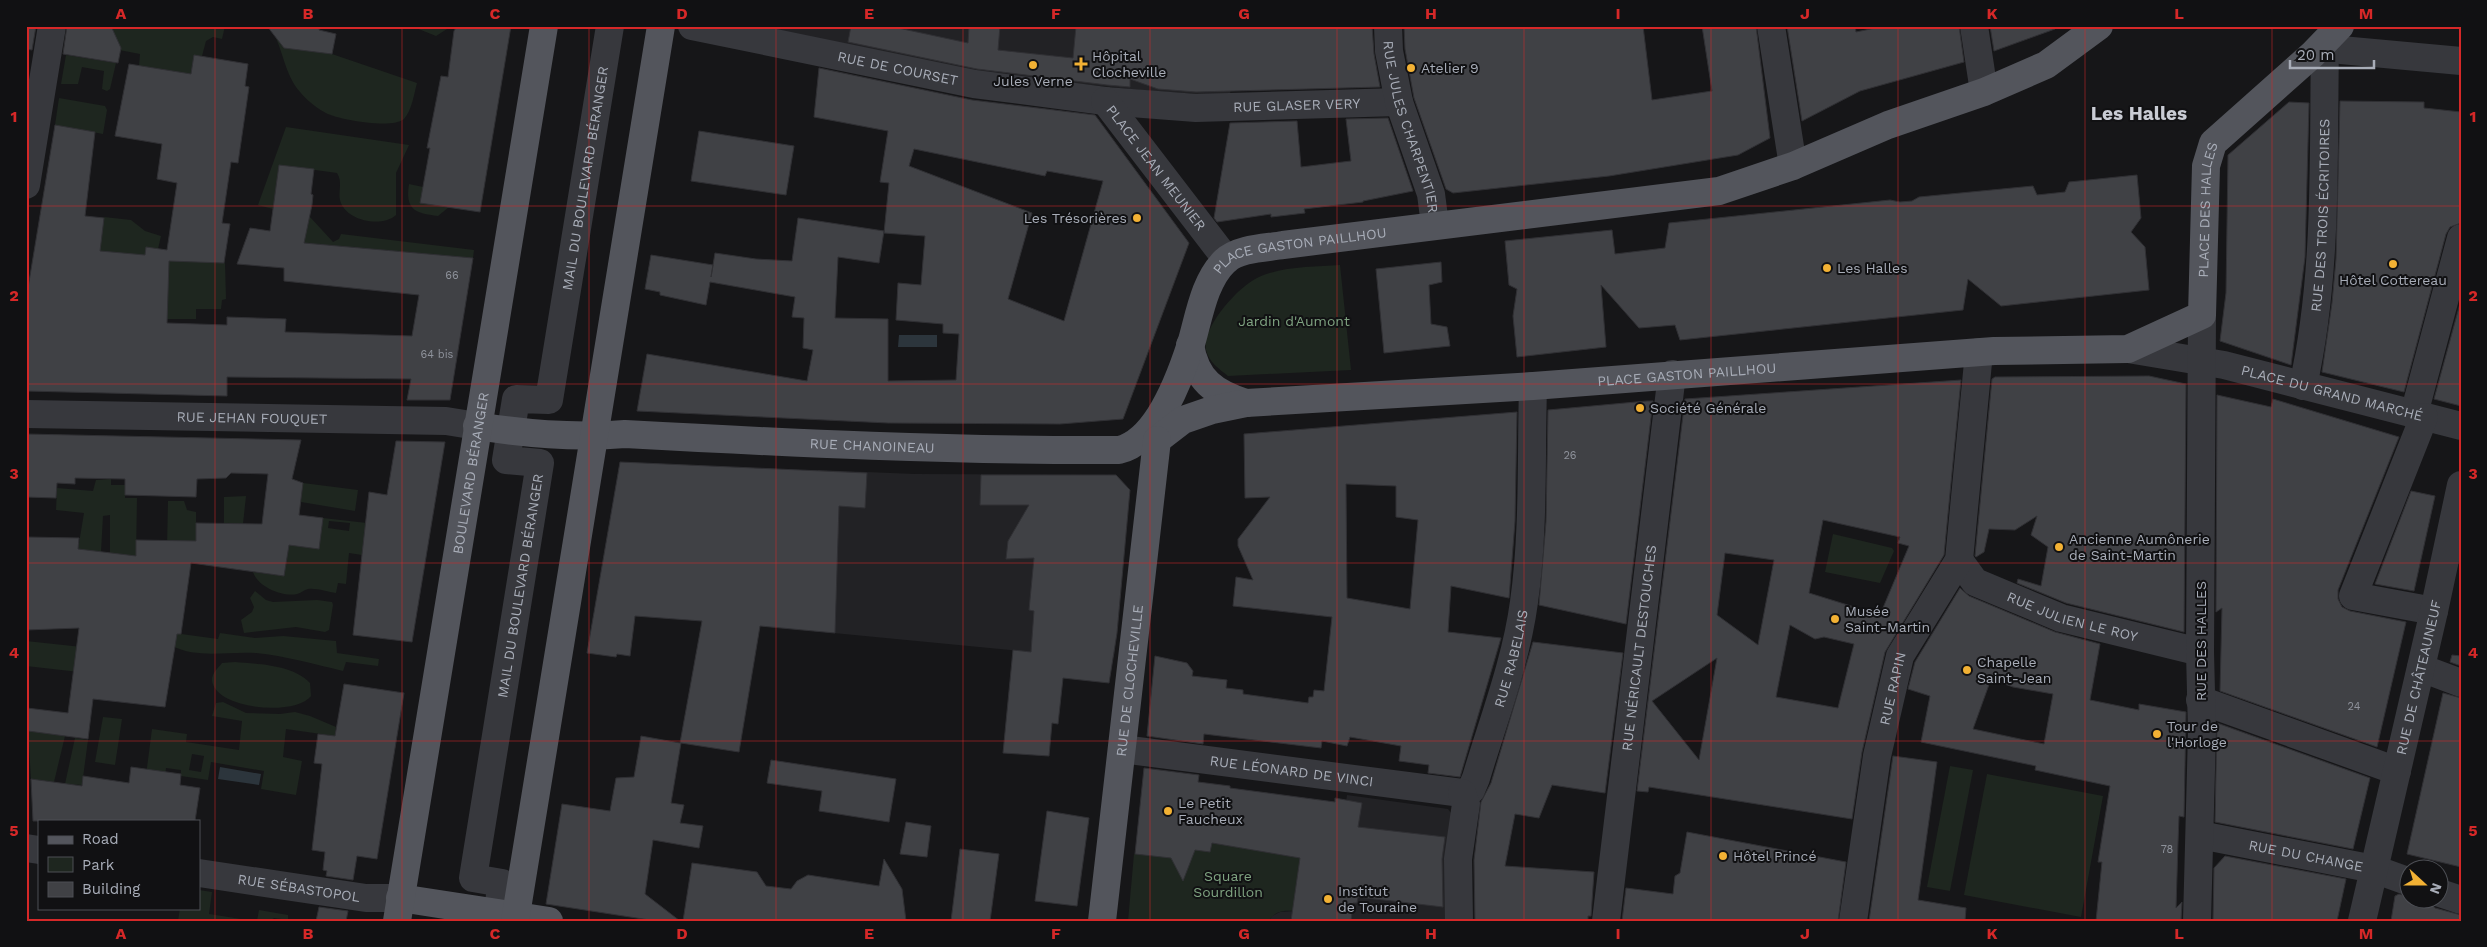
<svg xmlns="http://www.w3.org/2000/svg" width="2487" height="947" font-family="'Work Sans',sans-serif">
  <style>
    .built { fill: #222225 }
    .green { fill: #1e261f; fill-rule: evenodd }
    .water { fill: #2c353c }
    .building { fill: #404145; stroke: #303034; fill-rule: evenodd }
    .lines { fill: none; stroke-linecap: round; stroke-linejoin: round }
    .minor { stroke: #37383d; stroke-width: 28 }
    .major { stroke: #53555c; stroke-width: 28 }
    .grid { fill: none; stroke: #d62828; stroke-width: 1; stroke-opacity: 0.55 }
    .poi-dot { fill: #f2b134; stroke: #111113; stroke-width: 2 }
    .labels { text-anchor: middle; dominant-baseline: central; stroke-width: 4; stroke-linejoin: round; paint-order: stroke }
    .number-label { font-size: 11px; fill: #8e929b }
    .poi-label { font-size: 14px; fill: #a8adb8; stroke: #111113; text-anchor: start }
    .street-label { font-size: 14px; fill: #a8adb8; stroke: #111113 }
    .park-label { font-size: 14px; fill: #7fa381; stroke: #111113 }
    .district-label { font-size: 19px; font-weight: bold; fill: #c9ccd4; stroke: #111113 }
    .neatline { fill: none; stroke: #d62828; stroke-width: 2 }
    .grid-label { font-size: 16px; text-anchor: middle; font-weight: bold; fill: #d62828 }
  </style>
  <rect width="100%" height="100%" fill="#161618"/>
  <!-- built -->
  <g class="built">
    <path d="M746,26H1266L1233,56L1230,96L1150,91L971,73Z"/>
    <path d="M818,470L915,474L1116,475L1130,490L1114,657L1032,648L1031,652L813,631Z"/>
    <path d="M1347,795L1448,809L1455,818L1446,921H1269L1272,916L1280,912L1296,911L1295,894L1300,858L1337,862Z"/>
  </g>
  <!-- green -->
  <g class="green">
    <path d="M109,26H225L222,39L213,37L206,41L202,56L194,55L191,74L139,66L140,54L114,49Z"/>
    <path d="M411,26H448L447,29L436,36Z"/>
    <path d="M276,38L284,48L332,54L417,83C414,94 412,110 404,119C393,129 339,120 326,113C314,107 301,95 294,84C286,71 282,52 276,38Z"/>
    <path d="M66,55L116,63L110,89L107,91L102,89L104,71L82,67L78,84H61Z"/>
    <path d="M59,98L105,106L107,110L103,134L55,125Z"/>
    <path d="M286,127L409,145L396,173V215C382,228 345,221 340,200C338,191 343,182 337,173L279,165L273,209L258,205Z"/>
    <path d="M409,184L423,187L449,207L438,216C415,213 405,210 409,184Z"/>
    <path d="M104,217L131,220L145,231L161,236L158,249L146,247V255L225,263L226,299L222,300L221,309H196V319H167L99,251Z"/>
    <path d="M310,217L333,242L339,239L341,234L474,250L473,258L302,243L306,218Z"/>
    <path d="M1340,265L1351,370L1228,376C1219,369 1209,362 1206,350C1201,328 1238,287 1257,278C1281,266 1314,267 1340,265Z"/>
    <path d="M111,479V485H125V498H137L136,556L110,553V515L103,516L101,552L78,549L84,513L56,510L57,488L93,491L96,480Z"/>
    <path d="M303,483L358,490L355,511L301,502Z"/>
    <path d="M246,496L243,524L224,523V497Z"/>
    <path d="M168,501H184L187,510L196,512V550L167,548Z"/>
    <path d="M323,518L367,523L362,555L349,553L346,584L338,583L336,593C328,592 317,588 308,589C304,590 301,593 297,594C282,597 258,587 253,572L284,576L289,545L319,549ZM329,521L350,523L349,531L328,528Z"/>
    <path d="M1833,534L1892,548L1894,551L1880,583L1825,572Z"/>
    <path d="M255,591L266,600L273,602L317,600L332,602L333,605L329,630L325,632L296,627L244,633L241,620L252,612L254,607L250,598Z"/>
    <path d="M174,633L218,639L220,633L255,638L283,636L336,641L337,653L379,659L378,666L346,662L343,671C314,664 285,656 256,653C227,651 199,659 172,646Z"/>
    <path d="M26,641L82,647L79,672L26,666Z"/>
    <path d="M235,662C259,664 293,665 310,683L311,696C295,717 214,709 212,680C212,673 218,668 222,663Z"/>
    <path d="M223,702L246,713L280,714L295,712L310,716L336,727L335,736L286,729L283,757L302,761L296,795L261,789L264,771L211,762L208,780L181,776V770L166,768L163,793L144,791L152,729L187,734L186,742L239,750L242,721L212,716L216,703ZM192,754L204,756L201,772L189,770Z"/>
    <path d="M103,717L122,719L115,765L95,762Z"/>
    <path d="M28,731L65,736L54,782L31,779Z"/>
    <path d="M75,738L88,740L82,785L65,784Z"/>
    <path d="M1950,766L1973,770L1950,891L1927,887Z"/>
    <path d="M1987,774L2103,796L2081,917L1964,895Z"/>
    <path d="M1212,843L1300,858L1295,893L1299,894L1294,911C1284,910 1274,911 1269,921H1128L1134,854L1174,858L1188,867L1192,849L1209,852Z"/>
    <path d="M199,890L212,892L209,914L254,921H178L180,908H199Z"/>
    <path d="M259,910L288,915V920L274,918L270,921H257Z"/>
  </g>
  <!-- water -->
  <g class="water">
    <path d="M899,335H937V347H898Z"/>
    <path d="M220,767L261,774L259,785L218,779Z"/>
  </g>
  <!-- building -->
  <g class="building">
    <path d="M26,26H36L32,50L26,49Z"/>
    <path d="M67,26H111L121,48L118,63L63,54Z"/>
    <path d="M267,26H320L319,30L336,34L332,54L284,48Z"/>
    <path d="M457,26H511L480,212L420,203L430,148H427L441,76L448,77L454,31Z"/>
    <path d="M851,26H889L968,43L969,26H1000L998,50L1073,58L1076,26H1372L1374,54L1380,87L1196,92L1158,89L1130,79V87L1107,85L977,69L848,42Z"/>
    <path d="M1404,26H1643L1652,100L1712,91L1702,26H1756L1770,138L1738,155L1609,176L1453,193L1446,189L1414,98L1405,49Z"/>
    <path d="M1787,26H1855L1856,32L1885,26H1959L1964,62L1860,91L1802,121Z"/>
    <path d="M1990,26H2055V29L1994,51Z"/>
    <path d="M194,55L248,64L245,86L249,87L238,163L231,162L222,223L230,224L224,263L169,261L167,323L227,325V317L286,319L285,332L412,336L419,295L284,281V268L237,264L250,228L270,231L279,165L314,169L311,194L313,195L312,205L304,243L473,258L450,400H407L411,379L227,377V396L26,391V300L55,125L95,132L85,216L104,218L100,251L145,255L146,247L167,250L177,183L157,179L162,144L115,136L129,64L191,74Z"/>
    <path d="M819,68L972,100L1095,115L1189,243L1123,419L1060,424L888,423L637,411L647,354L807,381L813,350L803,348L804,318L792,317L795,297L710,282L706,305L660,295V292L645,289L651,255L713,265L711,277L715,253L756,259L792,261L798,218L884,231L879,263L838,257L835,318L888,319V381L956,380L959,334L943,333V324L896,320L898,283L921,285L925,236L884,233L889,183L880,182L888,131L814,117ZM914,149L1045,176L1047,171L1103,181L1064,321L1008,299L1032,213L909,166Z"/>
    <path d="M2340,101L2424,102V108L2461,112V223L2450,227L2446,234L2404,392L2322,372L2332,303L2336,259Z"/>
    <path d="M2289,102L2309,103L2305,257L2291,365L2220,341L2226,293L2228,155Z"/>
    <path d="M1388,118L1413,191L1363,201V202L1304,209L1305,213L1271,217V214L1217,222L1214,218L1230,123L1297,121L1301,167L1351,161L1346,119Z"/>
    <path d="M699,131L794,146L786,195L691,181Z"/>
    <path d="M2137,175L2141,218L2131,232L2145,247L2149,290L2001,306L1968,279L1963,310L1680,340L1675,325L1639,328L1601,285L1606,347L1517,357L1513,316L1517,289L1509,285L1505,241L1612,230L1615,254L1665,248L1669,223L1890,200L1900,202L1912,201L1919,197L2033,186L2037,195L2065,192L2069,182Z"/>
    <path d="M1441,262L1442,282L1429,285L1431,324L1447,327L1450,346L1384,353L1376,269Z"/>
    <path d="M2461,300V406L2434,399Z"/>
    <path d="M2149,376L2186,384L2184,632L2066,603L2017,583L2018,579L2041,586L2048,547L2031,535L2037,516L2015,530L1989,529L1984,552L1976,557L1975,556L1992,379L1995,377Z"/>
    <path d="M1961,380L1944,555L1885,652L1862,752L1852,819L1649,787L1648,792L1637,791L1685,399ZM1823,520L1900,537L1898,543L1909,546L1880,615L1809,593ZM1725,553L1774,560L1758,645L1717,615ZM1790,625L1815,639L1824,637L1854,644L1838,708L1776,697ZM1717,658L1699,760L1652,701Z"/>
    <path d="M2217,395L2271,407L2273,399L2399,437L2338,590V599L2342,607L2350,611L2406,622L2377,747L2220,691L2222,608L2216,612Z"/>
    <path d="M1647,401H1653L1626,624L1539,605L1546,522L1548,410Z"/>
    <path d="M1517,412L1515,521L1509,598L1451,586L1448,632L1501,638L1460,777L1428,773L1429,765L1399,761L1401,746L1350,737L1347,746L1322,741L1321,748L1204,734L1203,744L1147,736L1155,656L1187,663L1193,671L1192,676L1227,680L1226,688L1243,690V694L1308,703L1309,697H1313L1314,690L1324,691L1332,617L1233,606L1236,577L1253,580L1238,546V539L1270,497L1245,498L1244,434ZM1346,484L1396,486V517L1418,520L1410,609L1347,598Z"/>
    <path d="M26,434L301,440L292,479L303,483L299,515L323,518L319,549L289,545L284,576L191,563L181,634H177L165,707L93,699L88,739L28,731L27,708L68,713L79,628L26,630V537L79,538L78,549L136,556V540L196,541V523L262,524L268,474L231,473L226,478L197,479L196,497L125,495V479L75,478V484L57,483L56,498L26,497Z"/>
    <path d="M396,441L445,442L412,642L353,635L369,492L387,495Z"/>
    <path d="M620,462L867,473L865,508L839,506L835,633L760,626L739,752L681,743L671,803L684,805L680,823L703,826L699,848L653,840L645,894L680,921H656L546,904L562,804L610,811L616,778L634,777L641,736L680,743L702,621L635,616L630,656L617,654L616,657L587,653Z"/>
    <path d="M981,475H1116L1130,490L1117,633L1109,683L1063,678L1058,724L1052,723L1049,756L1003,753L1013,650L1031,652L1034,611L1029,610L1034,558L1006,559L1008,541L1029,505H980Z"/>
    <path d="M2411,491L2435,496L2414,591L2375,584Z"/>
    <path d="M1960,588L1969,596L2055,632L2100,644L2090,700L2139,710V704L2186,712L2184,817L2179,816L2178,843L2176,908L2182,902L2181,921H2096L2102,862H2098L2110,786L2035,770L2036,766L1921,742L1930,696L1908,689L1915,662ZM1991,679L2013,687L2053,694L2044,744L1973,729Z"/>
    <path d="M1533,642L1623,653L1605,793L1552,785L1539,818L1515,814L1505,866L1594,872L1591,916H1588V921H1475L1474,860L1481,802L1491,783Z"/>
    <path d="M2452,655L2461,656V666L2450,662Z"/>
    <path d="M344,684L404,693L377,859L357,856L353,880L326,876L327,871L323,870L325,852L312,850L322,764L314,763L318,734L335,736Z"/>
    <path d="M2443,693L2461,698V867L2407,854Z"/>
    <path d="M2217,723L2370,778L2353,849L2215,822Z"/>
    <path d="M1893,756L1937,762L1918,900L1966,908L1965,921H1869Z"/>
    <path d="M771,760L896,779L889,822L819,811L822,791L767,783Z"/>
    <path d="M131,767L181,774L180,785L200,788L195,821H33L31,779L82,786L83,776L129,783Z"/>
    <path d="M1144,768L1199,775L1198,782L1230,786V788L1335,802V798L1362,803L1358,827L1445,837L1442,859L1443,907L1358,897L1357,903H1353L1351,921H1291L1300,858L1212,843L1210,852L1195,850L1183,881L1171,858L1135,854Z"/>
    <path d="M1047,811L1089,818L1077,906L1035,901Z"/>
    <path d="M906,822L931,826L927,857L900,854Z"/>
    <path d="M1687,832L1846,862L1838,921H1622L1626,888L1673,894L1675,876L1680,873Z"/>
    <path d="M960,849L999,854L990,921H951Z"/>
    <path d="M2225,856L2346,879L2337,921H2213L2214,868Z"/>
    <path d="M884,859L902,889L906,921H683L692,863L757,872L766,886L791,889L797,881L808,875L879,886Z"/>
    <path d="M2399,894L2410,897V900H2426L2435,908L2461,915V921H2391L2395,896Z"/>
    <path d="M319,907L348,911L346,921H316Z"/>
  </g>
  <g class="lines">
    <!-- minor -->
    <g class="minor">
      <path id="s1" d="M692,26L974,84L1105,101L1196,108L1399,102"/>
      <path id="s2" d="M1388,26L1389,51L1399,102L1431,194L1435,225"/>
      <path d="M1771,26L1793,166"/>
      <path d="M1974,26L1984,92"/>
      <path d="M2329,39L2341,50L2461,61"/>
      <path id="s3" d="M1105,101L1227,260"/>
      <path d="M26,185L52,26"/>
      <path id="s4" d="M2128,349L2224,365L2461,426"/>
      <path id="s5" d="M2303,386C2328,274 2323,157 2325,43"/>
      <path id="s6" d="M26,414L446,421L477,426"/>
      <path d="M2414,414L2461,238"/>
      <path d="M2424,417L2353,596L2434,611"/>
      <path id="s7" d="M1959,560L1975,582L2061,618L2200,652"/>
      <path d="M2421,668L2461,683"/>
      <path d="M2200,700L2397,771"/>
      <path id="s8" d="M1122,749L1462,793L1471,790L1476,778C1493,721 1516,662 1524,602C1534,531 1531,457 1533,386"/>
      <path id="s9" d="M2200,835L2374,869L2410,882"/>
      <path d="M26,848L39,850"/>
      <path id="s10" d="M199,873L366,898H400"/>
      <path d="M2440,893L2461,900"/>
      <path id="s11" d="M496,921L502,883L473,878L540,463L506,460L516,399L549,400L610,26"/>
      <path d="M1459,921L1458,859L1466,804L1462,793"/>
      <path id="s12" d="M1606,921L1672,374"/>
      <path id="s13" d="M1853,921L1877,756L1900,656L1959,560L1979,352"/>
      <path d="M2197,921L2202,732L2200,652L2202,315"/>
      <path id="s14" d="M2362,921L2434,611L2461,485"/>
    </g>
    <!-- major -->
    <g class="major">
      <path d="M1190,345C1196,380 1214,393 1246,403"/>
      <path id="s15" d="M477,426C526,434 576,438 625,434C790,443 954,451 1119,450C1157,441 1180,378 1191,344C1199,317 1204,281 1225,261C1239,248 1266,248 1283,245L1719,191L1793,166L1888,125L1984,92L2046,65L2099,26"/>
      <path id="s16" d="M1157,440L1183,420L1212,410L1246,403L1533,386L1994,351L2128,349L2202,315L2206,166L2213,143L2313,54L2340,26"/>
      <path d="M400,898L549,921"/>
      <path id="s17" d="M397,921L544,26"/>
      <path d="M515,921L661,26"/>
      <path id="s18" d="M1102,921L1157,440"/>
    </g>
  </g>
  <!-- grid -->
  <path class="grid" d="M215,26V921M402,26V921M589,26V921M776,26V921M963,26V921M1150,26V921M1337,26V921M1524,26V921M1711,26V921M1898,26V921M2085,26V921M2272,26V921M26,206H2461M26,384H2461M26,563H2461M26,741H2461"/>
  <!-- markers -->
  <g class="poi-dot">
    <path d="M1078.5 56.5h5v5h5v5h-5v5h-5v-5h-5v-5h5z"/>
    <circle cx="1033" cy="65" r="5"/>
    <circle cx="1411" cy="68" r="5"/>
    <circle cx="1137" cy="218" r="5"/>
    <circle cx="2393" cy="264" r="5"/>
    <circle cx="1827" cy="268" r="5"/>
    <circle cx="1640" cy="408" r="5"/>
    <circle cx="2059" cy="547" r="5"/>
    <circle cx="1835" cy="619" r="5"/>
    <circle cx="1967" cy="670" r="5"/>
    <circle cx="2157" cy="734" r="5"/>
    <circle cx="1168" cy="811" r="5"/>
    <circle cx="1723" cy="856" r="5"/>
    <circle cx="1328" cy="899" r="5"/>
  </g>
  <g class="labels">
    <!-- number labels -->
    <g class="number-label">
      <text x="452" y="275">66</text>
      <text x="437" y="354">64 bis</text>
      <text x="1570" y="455">26</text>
      <text x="2354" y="706">24</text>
      <text x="2167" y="849">78</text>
    </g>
    <!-- poi labels -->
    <g class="poi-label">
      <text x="1092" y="56">Hôpital<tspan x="1092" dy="16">Clocheville</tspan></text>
      <text x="1421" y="68">Atelier 9</text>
      <text x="1033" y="81" text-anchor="middle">Jules Verne</text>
      <text x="1127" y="218" text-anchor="end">Les Trésorières</text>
      <text x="1837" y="268">Les Halles</text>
      <text x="2393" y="280" text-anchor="middle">Hôtel Cottereau</text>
      <text x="1650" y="408">Société Générale</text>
      <text x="2069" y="539">Ancienne Aumônerie<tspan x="2069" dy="16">de Saint-Martin</tspan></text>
      <text x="1845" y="611">Musée<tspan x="1845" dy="16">Saint-Martin</tspan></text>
      <text x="1977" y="662">Chapelle<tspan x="1977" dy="16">Saint-Jean</tspan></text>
      <text x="2167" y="726">Tour de<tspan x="2167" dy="16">l'Horloge</tspan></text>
      <text x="1178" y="803">Le Petit<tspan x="1178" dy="16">Faucheux</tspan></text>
      <text x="1733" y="856">Hôtel Princé</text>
      <text x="1338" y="891">Institut<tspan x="1338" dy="16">de Touraine</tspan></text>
    </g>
    <!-- street labels -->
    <g class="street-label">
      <text stroke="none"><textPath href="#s1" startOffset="210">RUE DE COURSET</textPath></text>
      <text stroke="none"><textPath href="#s1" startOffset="612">RUE GLASER VERY</textPath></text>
      <text stroke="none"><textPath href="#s2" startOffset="104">RUE JULES CHARPENTIER</textPath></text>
      <text stroke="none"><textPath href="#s3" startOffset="84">PLACE JEAN MEUNIER</textPath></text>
      <text stroke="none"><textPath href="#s11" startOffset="842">MAIL DU BOULEVARD BÉRANGER</textPath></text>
      <text stroke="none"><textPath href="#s16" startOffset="1169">PLACE DES HALLES</textPath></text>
      <text stroke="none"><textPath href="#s5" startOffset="172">RUE DES TROIS ÉCRITOIRES</textPath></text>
      <text stroke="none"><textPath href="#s15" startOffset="942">PLACE GASTON PAILLHOU</textPath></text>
      <text stroke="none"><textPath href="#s16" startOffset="540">PLACE GASTON PAILLHOU</textPath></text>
      <text stroke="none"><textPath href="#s4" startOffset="209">PLACE DU GRAND MARCHÉ</textPath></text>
      <text stroke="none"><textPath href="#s6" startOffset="226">RUE JEHAN FOUQUET</textPath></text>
      <text stroke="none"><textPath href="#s15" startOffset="396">RUE CHANOINEAU</textPath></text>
      <text stroke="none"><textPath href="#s17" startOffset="454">BOULEVARD BÉRANGER</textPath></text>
      <text stroke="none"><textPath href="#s11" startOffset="364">MAIL DU BOULEVARD BÉRANGER</textPath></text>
      <text stroke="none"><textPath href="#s7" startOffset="131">RUE JULIEN LE ROY</textPath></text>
      <text transform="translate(2201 641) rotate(-90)">RUE DES HALLES</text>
      <text stroke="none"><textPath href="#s12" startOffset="275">RUE NÉRICAULT DESTOUCHES</textPath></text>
      <text stroke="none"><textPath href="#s8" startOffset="490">RUE RABELAIS</textPath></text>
      <text stroke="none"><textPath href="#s14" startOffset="250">RUE DE CHÂTEAUNEUF</textPath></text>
      <text stroke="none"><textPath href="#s18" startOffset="242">RUE DE CLOCHEVILLE</textPath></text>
      <text stroke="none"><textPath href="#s13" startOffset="236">RUE RAPIN</textPath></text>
      <text stroke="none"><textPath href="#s8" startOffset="171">RUE LÉONARD DE VINCI</textPath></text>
      <text stroke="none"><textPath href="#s9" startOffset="108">RUE DU CHANGE</textPath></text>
      <text stroke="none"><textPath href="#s10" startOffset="101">RUE SÉBASTOPOL</textPath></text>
    </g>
    <!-- park labels -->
    <g class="park-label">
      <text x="1294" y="321">Jardin d'Aumont</text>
      <text x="1228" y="876">Square<tspan x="1228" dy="16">Sourdillon</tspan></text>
    </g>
    <!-- district labels -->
    <g class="district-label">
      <text x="2139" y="113">Les Halles</text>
    </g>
  </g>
  <!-- border -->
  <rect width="2487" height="947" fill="none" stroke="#111113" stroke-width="55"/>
  <!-- legend -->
  <rect x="38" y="820" width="162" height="90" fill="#111113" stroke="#4d4f55"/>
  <rect x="48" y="836" width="25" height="8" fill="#53555c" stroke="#4d4f55"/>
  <text x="82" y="844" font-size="15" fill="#a8adb8">Road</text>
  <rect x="48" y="857" width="25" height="15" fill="#1e261f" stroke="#4d4f55"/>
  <text x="82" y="870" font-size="15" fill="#a8adb8">Park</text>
  <rect x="48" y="882" width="25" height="15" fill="#404145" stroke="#4d4f55"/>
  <text x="82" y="894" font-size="15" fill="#a8adb8">Building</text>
  <!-- north arrow -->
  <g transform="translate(2424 884) rotate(111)"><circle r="24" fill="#111113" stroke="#4d4f55"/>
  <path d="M0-4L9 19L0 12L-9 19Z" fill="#f2b134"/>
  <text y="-8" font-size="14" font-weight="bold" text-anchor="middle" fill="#a8adb8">N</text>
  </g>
  <!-- scale -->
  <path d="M2290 60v8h84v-8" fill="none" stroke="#a8adb8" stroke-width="2.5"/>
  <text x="2297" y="60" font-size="15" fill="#a8adb8" stroke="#111113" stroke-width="4" paint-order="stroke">20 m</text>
  <rect x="28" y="28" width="2432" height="892" class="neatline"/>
  <g class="grid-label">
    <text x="121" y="19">A</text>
    <text x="308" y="19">B</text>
    <text x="495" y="19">C</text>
    <text x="682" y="19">D</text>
    <text x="869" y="19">E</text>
    <text x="1056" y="19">F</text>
    <text x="1244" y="19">G</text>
    <text x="1431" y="19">H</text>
    <text x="1618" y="19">I</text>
    <text x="1805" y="19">J</text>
    <text x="1992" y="19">K</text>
    <text x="2179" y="19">L</text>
    <text x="2366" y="19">M</text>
    <text x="14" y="122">1</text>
    <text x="2473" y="122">1</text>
    <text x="14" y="301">2</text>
    <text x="2473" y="301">2</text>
    <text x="14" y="479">3</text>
    <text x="2473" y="479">3</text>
    <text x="14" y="658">4</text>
    <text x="2473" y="658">4</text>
    <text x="14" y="836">5</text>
    <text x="2473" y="836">5</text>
    <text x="121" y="939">A</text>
    <text x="308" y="939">B</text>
    <text x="495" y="939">C</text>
    <text x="682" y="939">D</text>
    <text x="869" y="939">E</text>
    <text x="1056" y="939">F</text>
    <text x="1244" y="939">G</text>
    <text x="1431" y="939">H</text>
    <text x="1618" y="939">I</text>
    <text x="1805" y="939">J</text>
    <text x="1992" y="939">K</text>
    <text x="2179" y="939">L</text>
    <text x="2366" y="939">M</text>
  </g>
</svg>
